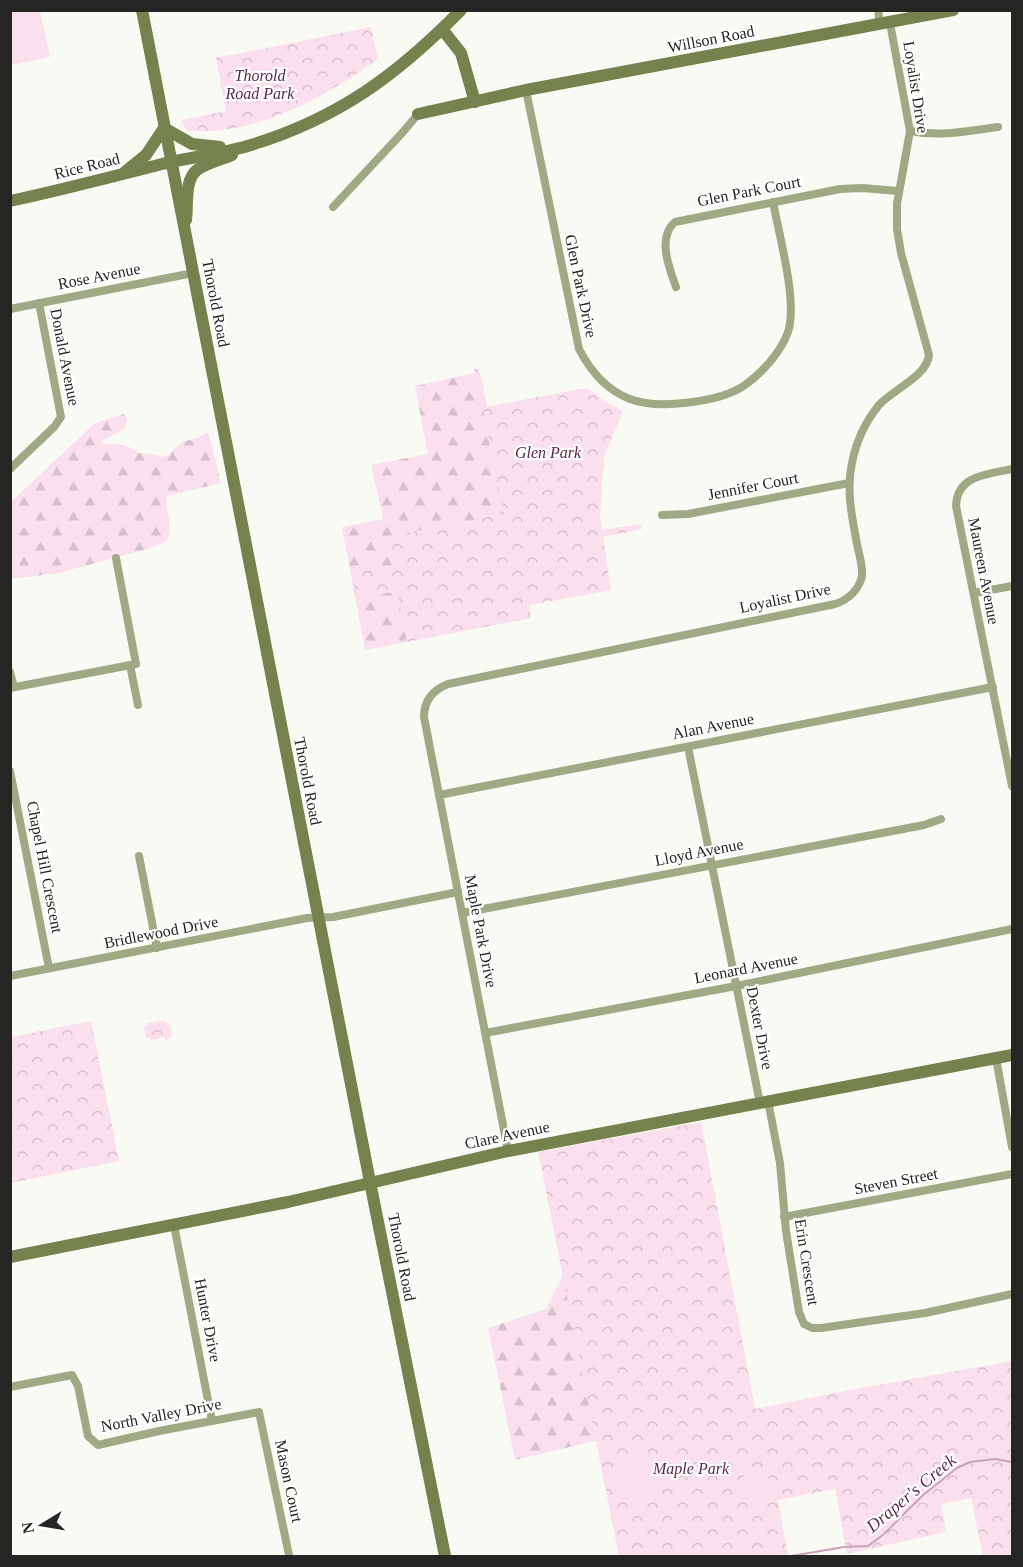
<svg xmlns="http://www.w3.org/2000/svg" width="1023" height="1567" font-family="Georgia,serif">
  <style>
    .forest { fill: url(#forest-firs) }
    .park { fill: url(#park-crowns) }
    .pitch { fill: #fae0ed }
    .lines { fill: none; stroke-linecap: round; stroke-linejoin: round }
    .stream { stroke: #caa4b6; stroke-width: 2 }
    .street { stroke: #9fa986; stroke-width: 8 }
    .secondary { stroke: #75824d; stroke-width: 12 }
    .labels { text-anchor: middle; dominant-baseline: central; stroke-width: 4.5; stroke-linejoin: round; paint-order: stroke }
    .street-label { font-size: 16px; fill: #252624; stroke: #fff }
    .park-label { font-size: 16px; font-style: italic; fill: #5b2945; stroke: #fff }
    .water-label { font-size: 18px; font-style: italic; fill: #612f4a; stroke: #fff }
  </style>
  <defs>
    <pattern id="forest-firs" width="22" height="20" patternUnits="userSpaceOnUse" patternTransform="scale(1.5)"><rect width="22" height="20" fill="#fae0ed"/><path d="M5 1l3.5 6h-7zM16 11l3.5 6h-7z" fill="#d6c0cb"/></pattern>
    <pattern id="park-crowns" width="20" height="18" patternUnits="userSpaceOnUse" patternTransform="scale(1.5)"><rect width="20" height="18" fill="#fae0ed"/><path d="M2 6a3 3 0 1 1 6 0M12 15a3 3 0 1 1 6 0" fill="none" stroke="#d6c0cb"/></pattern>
  </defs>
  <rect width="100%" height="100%" fill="#f9faf4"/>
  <!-- forest -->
  <g class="forest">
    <path d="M479,372L487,407L581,389L599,404L589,500L603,537L605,551L598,556L611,590L529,605L531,618L365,650L342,527L383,519L371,465L428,454L415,386Z"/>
    <path d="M124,414L128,420L124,429L102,441L104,444C117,444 129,444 139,453L152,454L161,457L168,455L182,442L197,438L208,432L221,483L167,496C165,513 173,524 167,541L151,548L58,573L11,579V502L95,423Z"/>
    <path d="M701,1122L755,1409L591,1442L515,1460L488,1328L546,1309L563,1275Z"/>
  </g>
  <!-- park -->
  <g class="park">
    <path d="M371,27L378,59C333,91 284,120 229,129C215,132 201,131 187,131L181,120L226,111L216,58Z"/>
    <path d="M479,368L487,407L588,388L604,401L623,411L604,457L600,518L602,530L640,524L642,529L603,537L611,590L529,605L531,618L407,642L397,591L356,599L351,573L392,565L386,537L504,514L474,369Z"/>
    <path d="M163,1020L171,1026L172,1035L170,1039L166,1040L163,1037L152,1040L146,1037L144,1028L148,1023Z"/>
    <path d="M91,1021L119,1161L11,1183V1037Z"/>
    <path d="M701,1122L755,1409L850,1390L1012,1361V1556H983L971,1498L941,1504L946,1532L847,1554L835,1489L778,1500L788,1556H619L538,1152Z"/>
  </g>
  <!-- pitch -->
  <g class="pitch">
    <path d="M11,10L40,11L50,57L11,65Z"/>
    <path d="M645,1451C648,1454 654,1457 656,1460C671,1480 646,1507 619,1491L615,1463L619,1456Z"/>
    <path d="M754,1469L772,1481L773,1485C770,1490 766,1497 762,1501C749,1511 722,1484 754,1469Z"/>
  </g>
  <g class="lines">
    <!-- stream -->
    <path class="stream" d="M791,1556L844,1547L868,1546L884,1534L922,1496L957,1468L970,1462L995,1459L1012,1462"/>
    <!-- street -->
    <g class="street">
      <path d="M878,10L880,24"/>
      <path d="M526,90L579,349C591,372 606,390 630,399C658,410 721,402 745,385C762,373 781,352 788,332C798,302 779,235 773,202"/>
      <path d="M910,131C940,137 968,131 998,127"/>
      <path d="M333,207L403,132L418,114"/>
      <path d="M676,287C669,268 657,237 675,222L840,189L862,188L898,191"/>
      <path d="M10,309L193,273"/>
      <path d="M10,469L54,427L61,417L39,303"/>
      <path d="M1012,469C988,474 957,475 956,506L1012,786"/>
      <path d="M662,515L688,514L849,483"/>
      <path d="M974,593L1012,586"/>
      <path d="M130,665L138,705"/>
      <path d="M10,672L14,687"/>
      <path d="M10,688L136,664L116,558"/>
      <path d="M688,747L760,1103"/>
      <path d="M10,771L49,968"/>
      <path d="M439,795L993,687"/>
      <path d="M139,856L157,948"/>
      <path d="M462,913L924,825L941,819"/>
      <path d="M10,976L307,918L333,917L458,892"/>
      <path d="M485,1033L736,986L1012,929"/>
      <path d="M996,1058L1012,1147"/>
      <path d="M768,1101L780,1163L786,1231L799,1312L804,1324L812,1328H821L925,1313L1012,1294"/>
      <path d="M508,1151L424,717C424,700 433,690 448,684L835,604C848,600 859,590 862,576C863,566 859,554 857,544C852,517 846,490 852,463C856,442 866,421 879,405C894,389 927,376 929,355L901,253L897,229V204L910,131L890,23"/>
      <path d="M784,1217L1012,1174"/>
      <path d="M174,1225L212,1421"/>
      <path d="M10,1387L72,1375L78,1386L88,1436L98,1445L159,1431L259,1412L289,1555"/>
    </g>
    <!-- secondary -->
    <g class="secondary">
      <path d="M142,10L370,1182L445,1556"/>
      <path d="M442,29L461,53L475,102"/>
      <path d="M418,114L526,90L953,10"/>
      <path d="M125,172L146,155L164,128L192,144L220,147"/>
      <path d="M10,201C61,190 111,177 162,164C191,157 222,154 251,145C339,118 397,75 461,10"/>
      <path d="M186,220C188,206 184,180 197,170C206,163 221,160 232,155"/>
      <path d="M10,1257L288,1202L508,1151L1012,1055"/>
    </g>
  </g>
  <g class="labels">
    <!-- street labels -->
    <g class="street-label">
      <text transform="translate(711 39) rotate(-11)">Willson Road</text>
      <text transform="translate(916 87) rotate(81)">Loyalist Drive</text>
      <text transform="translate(87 166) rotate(-14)">Rice Road</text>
      <text transform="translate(749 191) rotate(-11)">Glen Park Court</text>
      <text transform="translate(99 276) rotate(-11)">Rose Avenue</text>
      <text transform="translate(581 286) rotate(78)">Glen Park Drive</text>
      <text transform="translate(216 303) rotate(79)">Thorold Road</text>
      <text transform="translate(65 357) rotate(79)">Donald Avenue</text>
      <text transform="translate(753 486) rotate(-11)">Jennifer Court</text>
      <text transform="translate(984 571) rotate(79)">Maureen Avenue</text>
      <text transform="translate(785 598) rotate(-12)">Loyalist Drive</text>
      <text transform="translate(713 726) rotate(-11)">Alan Avenue</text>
      <text transform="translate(308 781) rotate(79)">Thorold Road</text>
      <text transform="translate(699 852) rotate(-11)">Lloyd Avenue</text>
      <text transform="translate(45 867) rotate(79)">Chapel Hill Crescent</text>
      <text transform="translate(481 931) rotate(79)">Maple Park Drive</text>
      <text transform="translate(161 932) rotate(-11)">Bridlewood Drive</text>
      <text transform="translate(746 968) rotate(-11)">Leonard Avenue</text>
      <text transform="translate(760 1028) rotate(79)">Dexter Drive</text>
      <text transform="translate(507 1135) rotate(-12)">Clare Avenue</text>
      <text transform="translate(896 1181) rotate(-11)">Steven Street</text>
      <text transform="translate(402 1257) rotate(79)">Thorold Road</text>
      <text transform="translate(807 1262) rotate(81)">Erin Crescent</text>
      <text transform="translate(208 1320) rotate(79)">Hunter Drive</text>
      <text transform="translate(161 1415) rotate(-11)">North Valley Drive</text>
      <text transform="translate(289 1481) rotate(78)">Mason Court</text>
    </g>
    <!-- park labels -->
    <g class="park-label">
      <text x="260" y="75">Thorold<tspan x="260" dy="18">Road Park</tspan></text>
      <text x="548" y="452">Glen Park</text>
      <text x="691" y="1468">Maple Park</text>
    </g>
    <!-- water labels -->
    <g class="water-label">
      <text transform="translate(911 1493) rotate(-40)">Draper's Creek</text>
    </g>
  </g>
  <!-- border -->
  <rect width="1023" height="1567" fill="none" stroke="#252624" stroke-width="24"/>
  <!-- north arrow -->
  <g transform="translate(42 1525) rotate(259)" stroke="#ffffff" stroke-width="4.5" paint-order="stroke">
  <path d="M0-4.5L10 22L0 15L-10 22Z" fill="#252624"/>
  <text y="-9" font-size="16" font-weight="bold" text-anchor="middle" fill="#252624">N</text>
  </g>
</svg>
